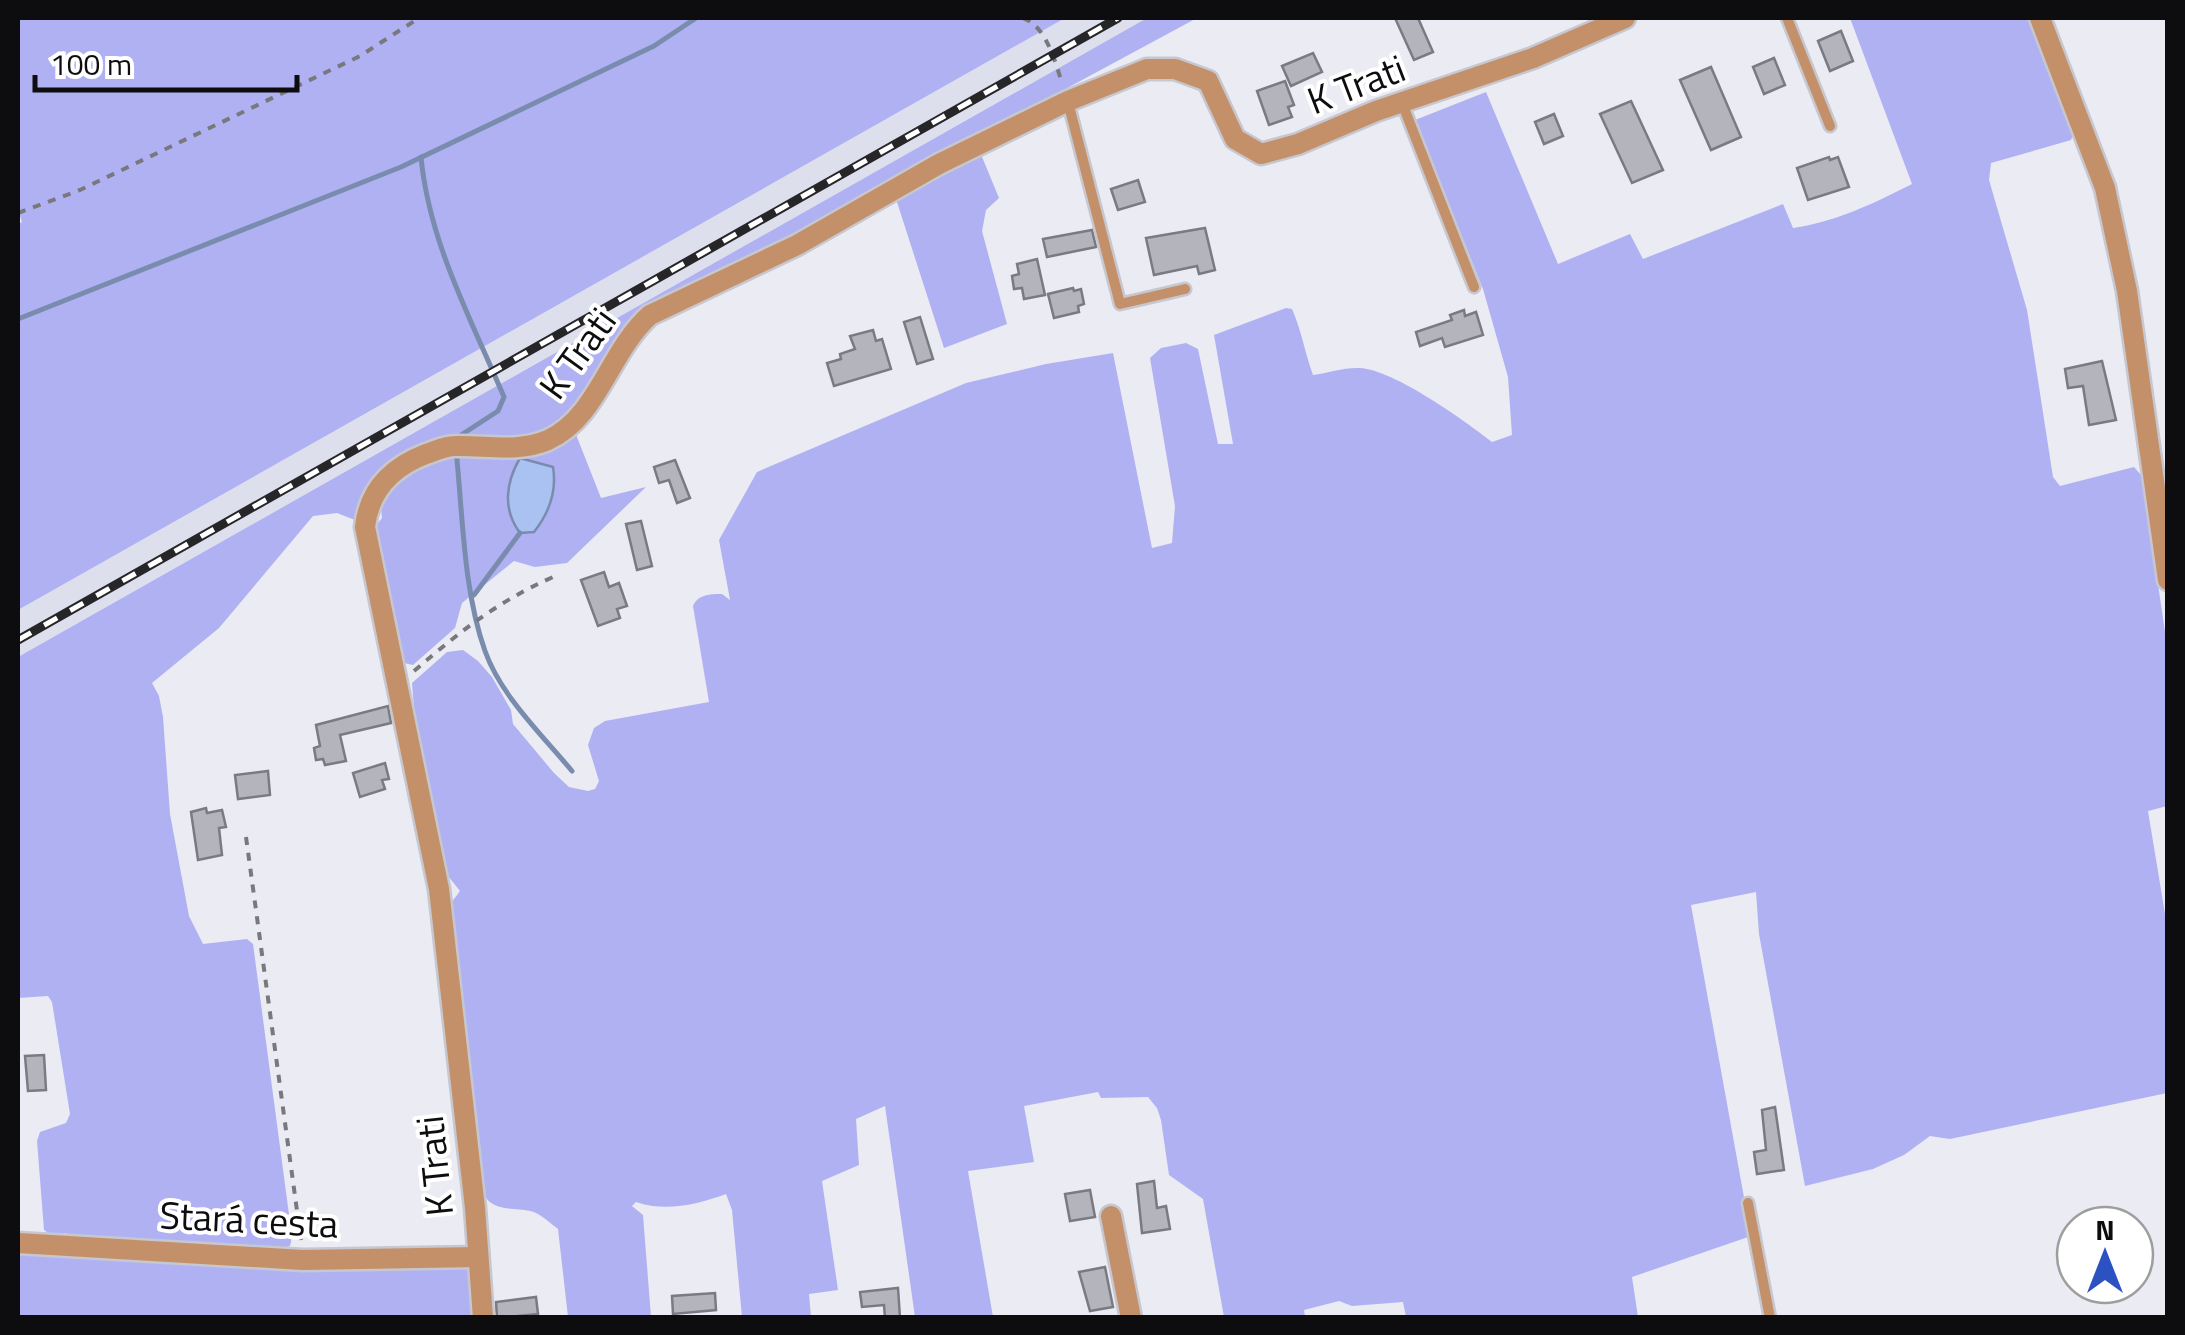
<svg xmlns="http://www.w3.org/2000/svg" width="2185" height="1335" font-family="'Titillium Web',sans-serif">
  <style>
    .built { fill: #dedfed }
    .green { fill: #b0b1f3 }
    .water { fill: #a9c2f2; stroke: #7a8cae; stroke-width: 2.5 }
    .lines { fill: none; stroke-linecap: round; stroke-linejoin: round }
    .stream { stroke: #7a8cae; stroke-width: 5 }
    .building { fill: #b4b5bc; stroke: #7a7b82; stroke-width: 2.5 }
    .service-casing { stroke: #c7c7cf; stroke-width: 15 }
    .minor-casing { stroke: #c7c7cf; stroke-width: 25 }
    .path { stroke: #78787d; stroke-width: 4; stroke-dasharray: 8 8; stroke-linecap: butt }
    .service { stroke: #c49069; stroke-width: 10 }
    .minor { stroke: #c49069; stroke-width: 20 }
    .rail-casing { stroke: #262628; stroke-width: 9 }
    .rail { stroke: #fff; stroke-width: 5; stroke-dasharray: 15; stroke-linecap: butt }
    .labels { text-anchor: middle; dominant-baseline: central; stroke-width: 8; stroke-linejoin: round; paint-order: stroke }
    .street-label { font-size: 38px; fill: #0d0d0f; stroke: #fff }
  </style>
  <rect width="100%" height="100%" fill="#ebebf3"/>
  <!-- built -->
  <path class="built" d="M1065,18H1147L18,657V610Z"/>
  <!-- green -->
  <g class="green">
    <path d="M18,18H1065L18,610V224L22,222L18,210Z"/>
    <path d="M1147,18H1197L1058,93L1059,100L792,242L654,306L576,409L557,427L535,439L425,447L360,522L337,513L313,516L219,628L152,683L159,696L163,717L170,814L189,916L203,944L247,939L253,944L292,1237L290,1246L273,1251L72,1238L66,1233H48L44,1230L37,1141L40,1132L66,1123L70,1114L52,1002L48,996L18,998V657Z"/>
    <path d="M1850,18H2032L2075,129L2071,140L1991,163L1989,180L2027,310L2053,477L2060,486L2134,467L2142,476L2168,652L2167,806L2148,811L2167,926V1093L1950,1139L1930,1136L1904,1155L1873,1169L1805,1186L1759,934L1756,892L1691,905L1751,1236L1632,1277L1638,1317H1406L1403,1302L1352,1306L1339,1301L1304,1310L1305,1317H1224L1203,1199L1169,1175L1161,1120L1157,1108L1148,1097L1101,1098L1098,1092L1024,1106L1034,1162L968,1171L993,1317H915L885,1106L856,1119L859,1165L822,1181L838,1290L809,1294L811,1317H742L732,1210L726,1194C696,1205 665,1212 636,1202L632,1206L643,1215L651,1317H568L558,1229C550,1223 540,1213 530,1211C513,1207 494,1212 484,1195L451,903L460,891L448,876L414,708L412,683L447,652L463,650L478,661L492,677L511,710L513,724L554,773L569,787L588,791L595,789L599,781L588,745L594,728L605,721L709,702L693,606C698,594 711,594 722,594L730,600L719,540L757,472L966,383L1046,364L1113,353L1152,548L1172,543L1175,506L1150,358L1161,348L1186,343L1198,349L1218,444H1233L1214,335L1286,308L1292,309C1301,329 1305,353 1313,375C1328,373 1345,367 1360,368C1394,370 1464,420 1492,442L1512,435L1508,377L1483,289L1415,120L1486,92L1558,264L1630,234L1643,259L1783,204L1793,228C1835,222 1875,203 1912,184Z"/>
    <path d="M980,152L999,198L986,210L982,231L1007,324L944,348L896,199Z"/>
    <path d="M575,432L601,498L646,487L567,563L535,567L514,561L462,603L455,628L413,665L404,663L375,527L382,518L380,498C425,444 510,443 575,432Z"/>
    <path d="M18,1251L470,1265L478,1318H18Z"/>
  </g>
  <!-- water -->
  <path class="water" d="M520,458L553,467C557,491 549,513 534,532L520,533C502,509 506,482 520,458Z"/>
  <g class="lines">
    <!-- stream -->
    <g class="stream">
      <path d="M421,157C429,242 471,319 504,397L498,411L455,439"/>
      <path d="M18,319L401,167L654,46L696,18"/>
      <path d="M456,450C463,516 463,589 485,651C501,696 542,735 572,771"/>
      <path d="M474,595L520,533"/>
    </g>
  </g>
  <!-- building -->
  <g class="building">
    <path d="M1395,18H1418L1433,52L1414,60Z"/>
    <path d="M1841,31L1853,61L1830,71L1818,41Z"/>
    <path d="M1313,53L1322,72L1291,86L1282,66Z"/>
    <path d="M1774,58L1785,85L1764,94L1753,67Z"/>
    <path d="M1711,67L1741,137L1711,150L1680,80Z"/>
    <path d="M1285,81L1294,105L1288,107L1292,117L1269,125L1257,91Z"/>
    <path d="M1631,101L1663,170L1632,183L1600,114Z"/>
    <path d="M1554,114L1563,136L1544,144L1535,122Z"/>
    <path d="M1829,157L1830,160L1838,157L1849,187L1808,200L1797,168Z"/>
    <path d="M1138,180L1145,202L1118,210L1111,189Z"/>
    <path d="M1205,228L1215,270L1199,274L1197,266L1154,275L1146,238Z"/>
    <path d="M1092,230L1096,247L1047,257L1043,239Z"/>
    <path d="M1037,259L1045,295L1024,299L1022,288L1014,289L1012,276L1019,274L1017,264Z"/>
    <path d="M1073,288L1074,291L1081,289L1084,304L1078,306L1079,312L1054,318L1048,294Z"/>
    <path d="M1464,310L1465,316L1476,312L1483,335L1445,347L1442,338L1420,346L1416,332L1452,320L1450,315Z"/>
    <path d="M920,317L933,359L917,364L904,322Z"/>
    <path d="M873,330L876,341L882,339L891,369L834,386L827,363L841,359L840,354L855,349L850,336Z"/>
    <path d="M2102,361L2116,420L2089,425L2083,386L2068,388L2065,369Z"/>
    <path d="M675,460L690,498L677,503L669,480L659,483L654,467Z"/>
    <path d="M641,521L652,566L637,570L626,524Z"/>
    <path d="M604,572L609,587L619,583L627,606L617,609L620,618L598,626L581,580Z"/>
    <path d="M388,706L391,723L340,735L346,761L325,765L323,759L316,760L314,748L320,746L316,725Z"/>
    <path d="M385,763L389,779L382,780L385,789L360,797L353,773Z"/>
    <path d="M268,771L270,795L238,799L235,775Z"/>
    <path d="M206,808L207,813L222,810L226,827L219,828L222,855L198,860L191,812Z"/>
    <path d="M44,1055L46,1090L28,1091L25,1056Z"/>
    <path d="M1775,1107L1784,1170L1757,1174L1754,1152L1766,1150L1762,1110Z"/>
    <path d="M1154,1181L1157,1208L1166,1206L1170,1229L1142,1233L1137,1184Z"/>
    <path d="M1090,1190L1095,1217L1070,1221L1065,1194Z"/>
    <path d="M1105,1267L1113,1307L1090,1311L1079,1272Z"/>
    <path d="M898,1288L900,1318H885L884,1305L862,1307L860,1292Z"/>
    <path d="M715,1293L716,1310L673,1314L672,1296Z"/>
    <path d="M536,1297L538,1314L497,1318L496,1302Z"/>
  </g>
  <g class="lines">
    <defs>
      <g id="service">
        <path d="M1787,18L1830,126"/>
        <path d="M1068,102L1120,304L1185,289"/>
        <path d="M1402,103L1474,287"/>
        <path d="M1748,1203L1770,1318"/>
      </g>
      <g id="minor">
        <path d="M2040,18L2105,188L2127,291L2168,580"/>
        <path d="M1111,1216L1131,1318"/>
        <path d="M18,1243L303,1260L478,1257"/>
        <path d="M483,1318L475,1208L439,889L365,527C369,490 392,467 426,454C435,451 445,446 455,446C486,445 518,453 548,440C598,417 610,350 650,315L797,245L939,164L1068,101L1147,69H1175L1208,81L1235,139L1261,154L1298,144L1376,111L1533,58L1625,18"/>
      </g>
    </defs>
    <!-- service casing -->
    <use href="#service" class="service-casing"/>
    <!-- minor casing -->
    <use href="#minor" class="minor-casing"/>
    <!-- path -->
    <g class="path">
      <path d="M1023,18C1046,26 1055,61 1062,83"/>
      <path d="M18,213L80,190L360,56L419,18"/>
      <path d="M414,671C461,631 495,603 553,577"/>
      <path d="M246,837L301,1240"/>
    </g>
    <!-- service -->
    <use href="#service" class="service"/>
    <!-- minor -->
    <use href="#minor" class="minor"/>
    <defs>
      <path id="rail" d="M18,640L1118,18"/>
    </defs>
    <!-- rail casing -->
    <use href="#rail" class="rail-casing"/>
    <!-- rail -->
    <use href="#rail" class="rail"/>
  </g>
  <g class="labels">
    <!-- street labels -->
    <g class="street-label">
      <text transform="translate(1356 84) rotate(-21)">K Trati</text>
      <text transform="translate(577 353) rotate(-54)">K Trati</text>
      <text transform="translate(434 1166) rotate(-96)">K Trati</text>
      <text transform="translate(249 1219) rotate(3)">Stará cesta</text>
    </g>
  </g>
  <!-- border -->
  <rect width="2185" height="1335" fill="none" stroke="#0d0d0f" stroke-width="40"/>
  <!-- north arrow -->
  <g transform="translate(2105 1255)"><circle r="48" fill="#ffffff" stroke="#9e9e9f" stroke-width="2.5"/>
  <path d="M0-8L18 38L0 25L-18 38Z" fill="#2c52c2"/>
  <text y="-15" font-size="28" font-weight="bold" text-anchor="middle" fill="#0d0d0f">N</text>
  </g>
  <!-- scale -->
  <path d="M35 75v15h262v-15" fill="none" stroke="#0d0d0f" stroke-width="5"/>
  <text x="50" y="75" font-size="30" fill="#0d0d0f" stroke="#ffffff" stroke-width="8" paint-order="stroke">100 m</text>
</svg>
